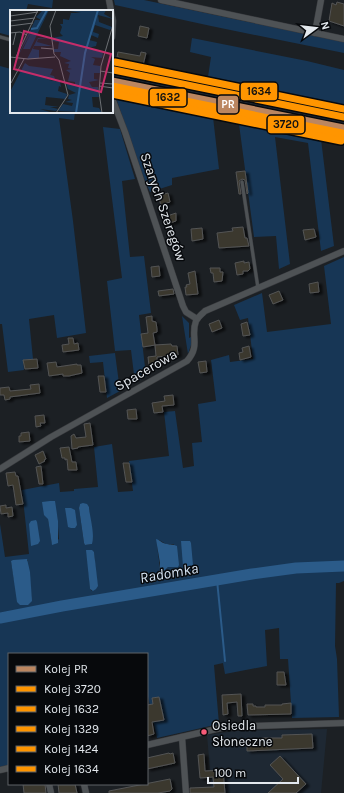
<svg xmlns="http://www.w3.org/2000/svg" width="344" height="793" font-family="Karla,sans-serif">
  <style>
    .built { fill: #1e2833 }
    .green { fill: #173655; fill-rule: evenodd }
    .water { fill: #2b5b89 }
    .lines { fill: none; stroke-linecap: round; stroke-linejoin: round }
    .stream { stroke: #2b5b89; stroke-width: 2 }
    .river { stroke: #2b5b89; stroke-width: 11 }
    .building { fill: #3a372f; stroke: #535454; filter: url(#shadow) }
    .service-casing { stroke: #383a3e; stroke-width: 4 }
    .minor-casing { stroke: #383a3e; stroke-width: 7 }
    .service { stroke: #4e5255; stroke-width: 3 }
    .minor { stroke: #4e5255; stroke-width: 6 }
    .rail-1-casing { stroke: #07090c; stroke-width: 10 }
    .rail-2-casing { stroke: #07090c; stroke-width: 10 }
    .rail-3-casing { stroke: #07090c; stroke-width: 10 }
    .rail-4-casing { stroke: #07090c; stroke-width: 10 }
    .rail-5-casing { stroke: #07090c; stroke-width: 10 }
    .rail-6-casing { stroke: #07090c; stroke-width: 10 }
    .rail-1 { stroke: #bb8660; stroke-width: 7 }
    .rail-2 { stroke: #ff9500; stroke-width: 7 }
    .rail-3 { stroke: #ff9500; stroke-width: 7 }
    .rail-4 { stroke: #ff9500; stroke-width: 7 }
    .rail-5 { stroke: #ff9500; stroke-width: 7 }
    .rail-6 { stroke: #ff9500; stroke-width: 7 }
    .bus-dot { fill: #f75a77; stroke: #07090c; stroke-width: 1.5 }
    .labels { text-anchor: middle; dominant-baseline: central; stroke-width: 3; stroke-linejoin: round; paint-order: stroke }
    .bus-label { font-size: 13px; fill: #e3e8ed; stroke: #07090c; text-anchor: start }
    .street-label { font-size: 14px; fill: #e3e8ed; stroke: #07090c }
    .water-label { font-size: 15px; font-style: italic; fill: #d6e4f3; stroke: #07090c }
    .inset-river { fill: none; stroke: #2b5b89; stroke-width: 2 }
    .inset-road { fill: none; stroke: #6c7074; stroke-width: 1 }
    .view { fill: #c52d6a; fill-opacity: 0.15; stroke: #c52d6a; stroke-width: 2 }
    .inset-edge { fill: none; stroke: #e3e8ed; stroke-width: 2 }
    .line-badge { stroke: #07090c; stroke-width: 1.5 }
    .badge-label { font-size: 11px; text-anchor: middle; font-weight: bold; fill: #fff }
    .pale-badge-label { font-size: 11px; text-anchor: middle; font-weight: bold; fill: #111 }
  </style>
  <defs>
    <filter id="shadow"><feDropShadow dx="3.5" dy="2" stdDeviation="1" flood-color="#0009"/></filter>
  </defs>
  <rect width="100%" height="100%" fill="#1c2024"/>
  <!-- built -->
  <g class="built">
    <path d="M112,71L344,116V143L321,139L316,135L162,102L112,89Z"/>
    <path d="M327,729L321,793H212L207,735L235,731Z"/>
  </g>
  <!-- green -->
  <g class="green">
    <path d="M0,0H53L52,8L28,4L26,11H11V36L0,33Z"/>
    <path d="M114,0H144L344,42V53L211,26L115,5Z"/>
    <path d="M192,38L307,61L344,70V116L206,90L211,57L190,52Z"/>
    <path d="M0,66L11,69V112H75L74,120L59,118L73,221L86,333L57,338L54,315L29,319L33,359L23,360L24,370L8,372L2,324H0Z"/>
    <path d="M113,89L162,102L316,135L321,139L334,246L321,251L308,143L275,137L290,264L279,269L276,236L254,237L239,124L213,117L219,169L172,178V185L150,192L141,172Z"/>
    <path d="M103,127L120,129L135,179L122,181L130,257L144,256L151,313L139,315L146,376L135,383L131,350L115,351L107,281L122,278Z"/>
    <path d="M344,257V581L339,583H336L335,646L337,659L339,717L292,718L288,659H280L279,628L265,630L267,666L225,674L223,663L214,665L219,724L157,738L147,692V654H9V766L0,768V524L5,557L29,554L22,490L59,483L60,492L74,491V489L98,487L94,447L112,444L118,492L133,491L129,461L169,456L164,412L175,411L183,468L194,466L192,443L202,442L198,404L216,401L211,360L229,355L230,362L253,359L248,318L240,320L234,305L262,293L267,332L331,324L324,266ZM80,504L89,507L92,544L85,545L84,543L79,508ZM57,515L59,539L52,544L48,519ZM159,540L166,544H174L175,567H168L162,573L159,571C161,560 155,550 159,540ZM87,550L94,552L95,561L92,591L90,589ZM28,560L14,580L11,561Z"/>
    <path d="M182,316L189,323V338L191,337V345L188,354Z"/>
    <path d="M115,353L120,391L107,398L103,362L90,363L89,356Z"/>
  </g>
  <!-- water -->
  <g class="water">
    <path d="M50,501H55L58,521V543L52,545L48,519L44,515L42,502Z"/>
    <path d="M83,503L87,504L89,507C90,519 95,533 92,544L85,545L84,543L79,508L80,504Z"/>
    <path d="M65,508H71L75,510L77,525L75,528H71L68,527Z"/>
    <path d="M36,520L37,522L40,541L38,544L31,546L29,524L31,521Z"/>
    <path d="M156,539C160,540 163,544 167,544C171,545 173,544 177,546L179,565L178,567H168L162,573L159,574L160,563Z"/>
    <path d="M181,541H190L191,543L193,565L191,566H183Z"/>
    <path d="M86,550H92L94,552L98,586L96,589L93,591L90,589Z"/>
    <path d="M27,559L30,572L32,601L28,605H20L17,602L11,561L13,560Z"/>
  </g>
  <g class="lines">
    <!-- stream -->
    <path class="stream" d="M217,580L225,661"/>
    <!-- river -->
    <path class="river" d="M0,618L62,606L252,574L296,568L344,566"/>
  </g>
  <!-- building -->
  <g class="building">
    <path d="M337,2L344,4V26L329,21L332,3L336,5Z"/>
    <path d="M140,26L149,28L147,38L138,36Z"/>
    <path d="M118,52L140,56L141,52L146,53L143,65L119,60V57H117Z"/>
    <path d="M245,171L248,193L247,194L245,180L242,179L239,181L241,194H239L236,172Z"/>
    <path d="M168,193L170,202L161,205L158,196Z"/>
    <path d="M176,213V221L167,224L164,217Z"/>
    <path d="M243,227L245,238H247L249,246L219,248L217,233L233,231L232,228Z"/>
    <path d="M202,228L203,239L192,241L191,229Z"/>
    <path d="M314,229L316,237L305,240L303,230Z"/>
    <path d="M244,261V263L249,262L250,269L248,271H243V274L237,275L235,263Z"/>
    <path d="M159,266L160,276L152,277L151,267Z"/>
    <path d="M210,268H220V272H223L222,281L214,282L213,273H211Z"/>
    <path d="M195,271L198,294L186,295L185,287H187L186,285L190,284L188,273Z"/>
    <path d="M318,282L319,292L310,293L309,284Z"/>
    <path d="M173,289L174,294L159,296L158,291Z"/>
    <path d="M279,291L283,300L273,304L269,295Z"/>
    <path d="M152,316V321L156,322L157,329V332L153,333L155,345L171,344L172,346H177L178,355L157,357V365L149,366L148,357L156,356L155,345L143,347L141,334L148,333L146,317Z"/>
    <path d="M219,320L222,328L212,332L209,324Z"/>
    <path d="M247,322L250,335L243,336L241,324Z"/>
    <path d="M68,338H73L74,344L78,343L79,350L63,352L62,345L69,344Z"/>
    <path d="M249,346L251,357L240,360L239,353L243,352L242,348Z"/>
    <path d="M37,359L38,368L25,369L23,360Z"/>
    <path d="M206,361L207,372L200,373L198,362Z"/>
    <path d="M56,362L57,367L77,364V365H81L82,373L69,376H63V374L49,376L47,363Z"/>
    <path d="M98,376H104L106,392H100Z"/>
    <path d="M39,384L40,393L10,397V399L5,400L4,395H0V388L9,387L10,391L31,389L30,385Z"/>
    <path d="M173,395L174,405L162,406L163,412L154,413L152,403L165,401L164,396Z"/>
    <path d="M136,409L137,419H128L127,410Z"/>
    <path d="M44,415L45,423H40L41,426L36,427L35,416Z"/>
    <path d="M90,423L93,445L78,447V448L72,449L71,436L74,434L76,438L86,437L84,424Z"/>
    <path d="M29,432L30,441L19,442V436H21V433Z"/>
    <path d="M69,447L72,462H76L77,470H68L67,459L65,460V458H62L60,448Z"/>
    <path d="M43,451L46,459L44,460L45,461L39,464L35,455Z"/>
    <path d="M123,463H129L132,482H126Z"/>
    <path d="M41,466L43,484H39L36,467Z"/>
    <path d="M15,472L16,476H18L23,504L16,505L13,485L8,486L6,473Z"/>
    <path d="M6,505V508L12,507L13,516L8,517V513L1,514L0,506Z"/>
    <path d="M277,672H284L286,685H277Z"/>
    <path d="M241,694L242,716H238L237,702L227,703L228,714L223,715L222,695Z"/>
    <path d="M159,697L164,720L152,722L154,734L147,736V705L153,704L152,698Z"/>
    <path d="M291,703V714L248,715L247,704H253V706H256V707H265V705H282V704Z"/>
    <path d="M312,734L313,748L247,751V741L262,740V738H282V735Z"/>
    <path d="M169,753L170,754L173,753L175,763L147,769V758Z"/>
    <path d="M204,754L205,771L223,770L225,793H190V788L214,787L213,777L200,778L198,755Z"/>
    <path d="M280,756L306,784L296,793H268L283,779L270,765Z"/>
    <path d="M170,779L172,789L170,791L158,793H109V791Z"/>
    <path d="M23,784H45L46,793H24Z"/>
    <path d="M58,784H75L77,793H59Z"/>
  </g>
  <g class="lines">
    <defs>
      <g id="service">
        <path d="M0,37L11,40"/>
        <path d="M242,182L258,288"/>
      </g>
      <g id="minor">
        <path d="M109,0L113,21L112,37"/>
        <path d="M161,0L344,39"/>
        <path d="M315,33L321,0"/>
        <path d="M112,98L125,132L183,306L186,312L197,319"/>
        <path d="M0,469L51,437L187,361C201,345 190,336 196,321C198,317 202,314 205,311L344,251"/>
        <path d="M182,737L186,793"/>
        <path d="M147,745L225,727L344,723"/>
        <path d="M0,770L9,768"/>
        <path d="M49,784L51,793"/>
        <path d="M84,784L86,793"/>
      </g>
    </defs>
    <!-- service casing -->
    <use href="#service" class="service-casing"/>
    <!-- minor casing -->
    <use href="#minor" class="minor-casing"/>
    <!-- service -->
    <use href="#service" class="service"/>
    <!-- minor -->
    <use href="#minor" class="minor"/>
    <defs>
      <path id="rail-1" d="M112,81L344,128"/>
      <path id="rail-2" d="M112,89L342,136"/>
      <path id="rail-3" d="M112,86L342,133"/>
      <path id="rail-4" d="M114,70L344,117"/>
      <path id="rail-5" d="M112,94L341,141"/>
      <path id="rail-6" d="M115,62L344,109"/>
    </defs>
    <!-- rail-1 casing -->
    <use href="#rail-1" class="rail-1-casing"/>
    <!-- rail-2 casing -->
    <use href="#rail-2" class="rail-2-casing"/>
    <!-- rail-3 casing -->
    <use href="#rail-3" class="rail-3-casing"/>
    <!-- rail-4 casing -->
    <use href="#rail-4" class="rail-4-casing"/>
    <!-- rail-5 casing -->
    <use href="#rail-5" class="rail-5-casing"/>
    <!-- rail-6 casing -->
    <use href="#rail-6" class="rail-6-casing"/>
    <!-- rail-1 -->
    <use href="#rail-1" class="rail-1"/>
    <!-- rail-2 -->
    <use href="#rail-2" class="rail-2"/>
    <!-- rail-3 -->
    <use href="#rail-3" class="rail-3"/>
    <!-- rail-4 -->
    <use href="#rail-4" class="rail-4"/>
    <!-- rail-5 -->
    <use href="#rail-5" class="rail-5"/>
    <!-- rail-6 -->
    <use href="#rail-6" class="rail-6"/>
  </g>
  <!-- markers -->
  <circle class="bus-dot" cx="204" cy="732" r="3.5"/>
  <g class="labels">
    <!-- bus labels -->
    <g class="bus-label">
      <text x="212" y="725">Osiedla<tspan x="212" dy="16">Słoneczne</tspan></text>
    </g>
    <!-- street labels -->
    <g class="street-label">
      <text transform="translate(163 207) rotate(71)">Szarych Szeregów</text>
      <text transform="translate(146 370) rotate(-30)">Spacerowa</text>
    </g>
    <!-- water labels -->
    <g class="water-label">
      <text transform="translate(169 573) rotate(-10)">Radomka</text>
    </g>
  </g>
  <!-- overview -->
  <g transform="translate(10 10)">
    <rect width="103" height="103" fill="#1c2024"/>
    <path d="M33,0H39L20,39H13L23,19L8,46L25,10H31L26,7ZM55,0H96L94,4L103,9L88,5L89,12L102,17L100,20L85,15L83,22L89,24L88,28L81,25L79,30L87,32L86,36L78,38L93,43L92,48L81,47L85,49L83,55L90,56V63H84V69L89,70L79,72L82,77H88L89,87H82L83,97L89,98L92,103L48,101L53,94L62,96L63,93L55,92L62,90L58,89L59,85L66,83L58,79L56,73L65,75V72L58,71L60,63L56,60L62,59L58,58L59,54L54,53L61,51L50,46L51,42H44V39H48L49,32L43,31L42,28L53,26L50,23L52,17L50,14H53V9L59,10L61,3H71ZM28,28L41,29H28L27,32L42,36H24L23,39L29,40V48L17,49ZM15,53L19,56L43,59L40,65L44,66L45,69L39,70L50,72L51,77L49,76L48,81L57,84L56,89L36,87L35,95L49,97H40L48,99L46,101L30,99L43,103H0V82Z" fill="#173655"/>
    <path class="inset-river" d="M21,19L27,18L37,0M66,103L75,43L88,0"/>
    <path class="inset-road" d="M46,0L40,16L44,44L49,50L58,85L46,103M0,6L28,2M0,11L25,8M0,16L23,13M0,23L10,22L17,25M3,35L6,22M31,38L43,39M0,47L18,49L45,47M6,47L28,0M90,61L103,63M1,73L14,49M90,73L103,74M89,76L103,78M92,103L89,82L91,56L103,15"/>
    <path class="view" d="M14,21L101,44L91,82L4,59Z"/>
    <rect width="103" height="103" class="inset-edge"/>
  </g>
  <g class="line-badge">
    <rect x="240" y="82" width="38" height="19" rx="4" fill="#ff9500"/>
    <rect x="149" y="88" width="38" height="19" rx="4" fill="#ff9500"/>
    <rect x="217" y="95" width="22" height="19" rx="4" fill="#bb8660"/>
    <rect x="267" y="115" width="38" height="19" rx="4" fill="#ff9500"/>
  </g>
  <g class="badge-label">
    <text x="228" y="108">PR</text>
  </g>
  <g class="pale-badge-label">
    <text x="259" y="95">1634</text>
    <text x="168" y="101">1632</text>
    <text x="286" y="128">3720</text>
  </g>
  <!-- legend -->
  <rect x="8" y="653" width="140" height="132" fill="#07090c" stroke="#5f6266"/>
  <rect x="16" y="666" width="20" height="6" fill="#bb8660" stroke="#5f6266"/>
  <text x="44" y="673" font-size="12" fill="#e3e8ed">Kolej PR</text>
  <rect x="16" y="686" width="20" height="6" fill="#ff9500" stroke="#5f6266"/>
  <text x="44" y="693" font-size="12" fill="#e3e8ed">Kolej 3720</text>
  <rect x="16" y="706" width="20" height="6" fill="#ff9500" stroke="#5f6266"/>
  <text x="44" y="713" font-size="12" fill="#e3e8ed">Kolej 1632</text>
  <rect x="16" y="726" width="20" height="6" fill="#ff9500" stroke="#5f6266"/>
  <text x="44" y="733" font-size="12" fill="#e3e8ed">Kolej 1329</text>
  <rect x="16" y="746" width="20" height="6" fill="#ff9500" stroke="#5f6266"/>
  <text x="44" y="753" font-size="12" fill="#e3e8ed">Kolej 1424</text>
  <rect x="16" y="766" width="20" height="6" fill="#ff9500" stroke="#5f6266"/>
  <text x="44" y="773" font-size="12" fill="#e3e8ed">Kolej 1634</text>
  <!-- north arrow -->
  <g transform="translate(316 28) rotate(75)" stroke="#07090c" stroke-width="3" paint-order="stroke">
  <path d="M0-3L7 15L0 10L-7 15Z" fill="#e3e8ed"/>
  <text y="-6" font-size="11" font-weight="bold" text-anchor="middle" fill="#e3e8ed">N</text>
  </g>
  <!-- scale -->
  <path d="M208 777v6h90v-6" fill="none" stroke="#e3e8ed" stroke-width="2"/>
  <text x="214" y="777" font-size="12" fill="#e3e8ed" stroke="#07090c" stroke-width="3" paint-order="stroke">100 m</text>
</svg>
